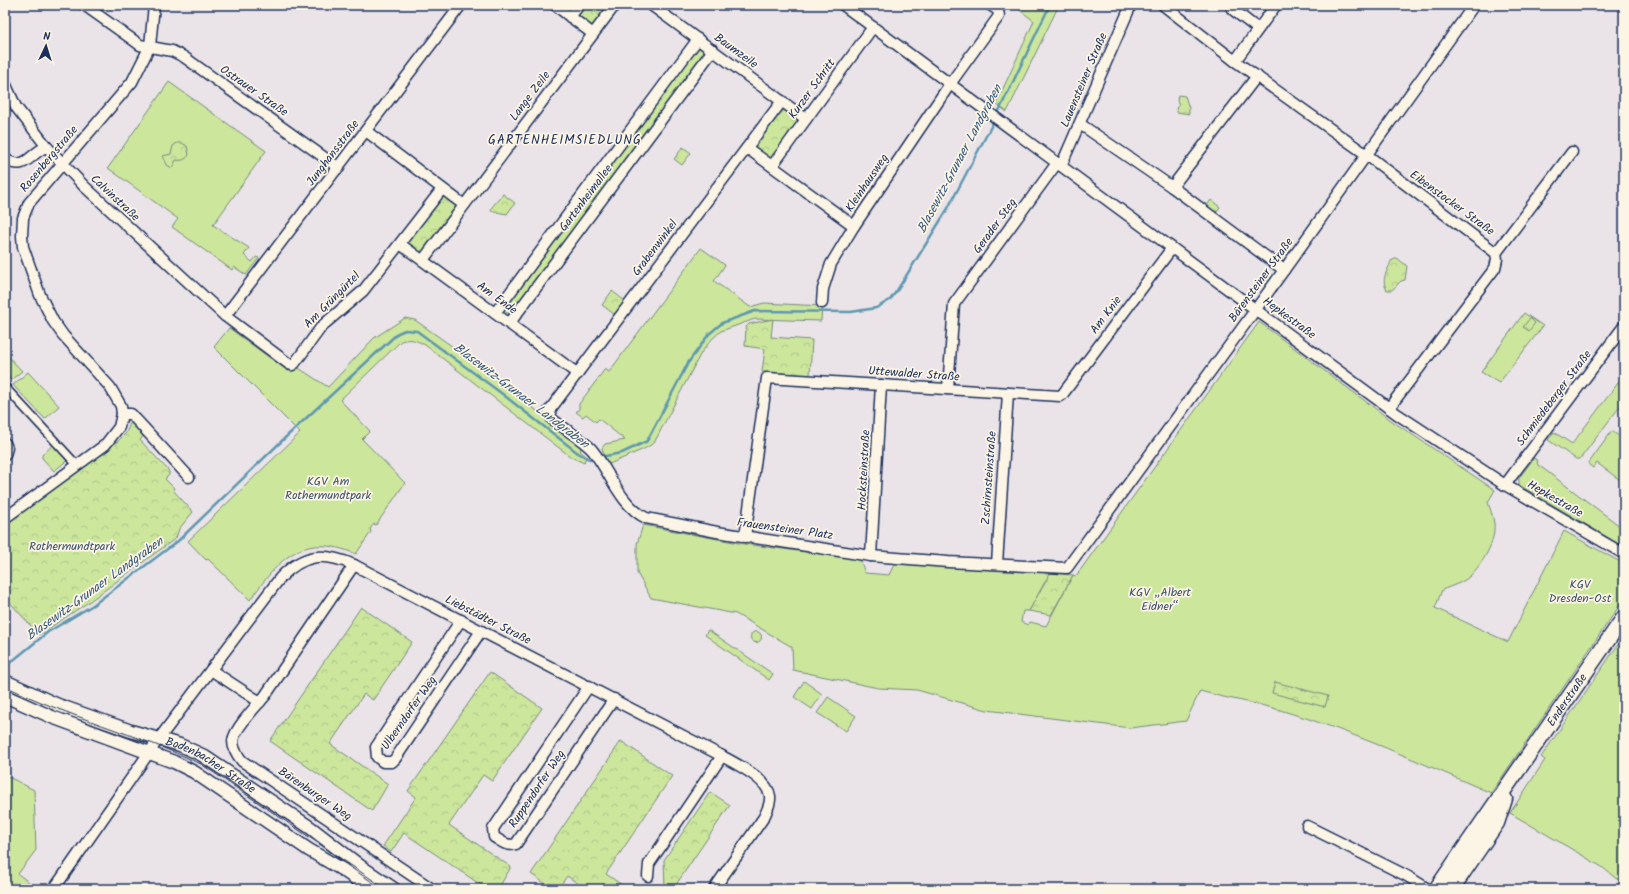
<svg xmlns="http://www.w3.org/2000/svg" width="1629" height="894" font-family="Kalam,sans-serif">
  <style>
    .green { fill: #cce69c; stroke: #748a7d }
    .park { fill: url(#park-crowns); stroke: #748a7d }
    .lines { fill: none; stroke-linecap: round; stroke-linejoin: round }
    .stream { stroke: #5f97b0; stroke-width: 2.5 }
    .pedestrian-casing { stroke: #1b2f5e; stroke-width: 10 }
    .minor-casing { stroke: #1b2f5e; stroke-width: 13 }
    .tertiary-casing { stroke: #1b2f5e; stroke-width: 15 }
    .secondary-casing { stroke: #1b2f5e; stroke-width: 17 }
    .pedestrian { stroke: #fcf5e5; stroke-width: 7 }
    .minor { stroke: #fcf5e5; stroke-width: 10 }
    .tertiary { stroke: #fcf5e5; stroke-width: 12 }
    .secondary { stroke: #fcf5e5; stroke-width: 14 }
    .tram { stroke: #1b2f5e; stroke-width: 1 }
    .labels { text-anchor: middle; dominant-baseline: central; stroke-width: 3.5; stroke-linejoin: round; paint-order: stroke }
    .street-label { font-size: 12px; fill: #1b2f5e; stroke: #fcf5e5 }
    .park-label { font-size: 12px; fill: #3e546a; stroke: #fcf5e5 }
    .neighbourhood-label { font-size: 13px; letter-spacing: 1px; fill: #1b2f5e; stroke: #fcf5e5 }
    .water-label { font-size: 13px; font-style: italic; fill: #375a80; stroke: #fcf5e5 }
  </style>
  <defs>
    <pattern id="park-crowns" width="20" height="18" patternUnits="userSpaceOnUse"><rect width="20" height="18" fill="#cce69c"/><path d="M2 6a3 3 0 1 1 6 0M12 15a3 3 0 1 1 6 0" fill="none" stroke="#afc689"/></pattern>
  </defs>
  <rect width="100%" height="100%" fill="#eae4e8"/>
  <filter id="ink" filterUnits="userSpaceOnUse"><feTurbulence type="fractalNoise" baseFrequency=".025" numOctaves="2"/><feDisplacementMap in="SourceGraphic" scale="8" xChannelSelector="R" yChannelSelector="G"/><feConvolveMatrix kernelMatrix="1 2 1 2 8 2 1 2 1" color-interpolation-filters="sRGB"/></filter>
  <g filter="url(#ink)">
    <!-- green -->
    <g class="green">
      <path d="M1013,5H1059L1007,112L996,104L1034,21Z"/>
      <path d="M698,47L705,52L510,315L503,310Z"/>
      <path d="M169,82L266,151L213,225L249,248L244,255L252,262L256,257L259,258L246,275L234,267L232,270L172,227L178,219L108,168Z"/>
      <path d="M701,248L725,265L714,281L750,307L764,303L822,306L821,321L755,319L721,331L712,339L701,353L654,443L644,449L607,465L602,448L605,444L625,440L599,419L596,422L586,414L583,417L576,412L579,409V404L605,369L609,372Z"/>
      <path d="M1524,313L1543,326L1499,383L1481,372Z"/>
      <path d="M405,318L415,320L473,361L582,446L580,451L586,456L584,463L571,457L425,345C416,340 411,338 401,341L340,400L370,431L362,439L405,483L376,525L374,524L370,529L371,532L356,554C301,531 280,559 250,600L208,559L206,560L188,541L300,433L214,347L229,328L288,371H294L297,367L328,387L374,338Z"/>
      <path d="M1259,322L1392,421L1495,490L1488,502C1490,509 1493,516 1494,523C1496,542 1483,563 1470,576C1463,583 1451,586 1442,590L1435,608L1508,642L1564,531L1624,564V599L1491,793C1421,763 1352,731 1280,710C1254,702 1226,699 1200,691L1186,721L1130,728L987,710L917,690L878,688L793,670L792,647L736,614L651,598L637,573V544L643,525L744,544L860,559L865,573L889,575L895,562L1050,573L1029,611H1023L1021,622L1028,625L1030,622L1046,626L1073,575L1076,576Z"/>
      <path d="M5,353L22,371L11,380L5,373Z"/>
      <path d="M28,372L59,406L45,419L13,385Z"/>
      <path d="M1624,375V401L1580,459H1576L1548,440L1554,432L1572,444Z"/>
      <path d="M1612,431L1624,440V483L1597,463L1593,468L1588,464Z"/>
      <path d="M56,442L70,458L54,471L42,458V455Z"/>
      <path d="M1534,458L1538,461L1537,464L1624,529V547L1519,485V478Z"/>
      <path d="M708,630L773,674L769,680L705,635Z"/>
      <path d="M1624,636V885L1602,867L1510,813L1545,760L1541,757Z"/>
      <path d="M804,681L822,694L812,709L794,697Z"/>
      <path d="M828,697L856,716L846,731L817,713Z"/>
      <path d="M5,775L34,790L36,850L18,874L38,889H5Z"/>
    </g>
    <!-- park -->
    <g class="park">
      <path d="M584,5H609L593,26H589L578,18L577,14Z"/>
      <path d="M1178,95L1185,96L1189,108V114L1177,112L1176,108L1179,105L1177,100Z"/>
      <path d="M784,108L798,117L799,122L772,158H768L754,147V144L781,109Z"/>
      <path d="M177,143H182L187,146L189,155C185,160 182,161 176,160L172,168L167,165L163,156L171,154L173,146Z"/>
      <path d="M683,147L691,153L682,165L674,159Z"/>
      <path d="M503,194L515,203L507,214L491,211L492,207Z"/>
      <path d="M441,196H445L457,206V209L421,254L406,243Z"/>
      <path d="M1211,200L1220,207L1214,215L1205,208Z"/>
      <path d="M1397,258L1407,266L1405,280L1401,281L1392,290H1387C1380,279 1388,271 1391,261Z"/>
      <path d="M612,291L625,301L615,315L602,305Z"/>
      <path d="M1530,318L1535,323L1529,331L1523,327Z"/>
      <path d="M773,319L771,337L812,340L810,375L762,372L765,349L745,346L746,327L749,324Z"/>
      <path d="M132,419L146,433L140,440L169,471V475L165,479L174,488L173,490L193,512L179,529L176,538L90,601L39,635L5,597V525L118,441L126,433Z"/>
      <path d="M1050,573L1073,575L1051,615L1029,611Z"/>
      <path d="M361,607L412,642L373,700L364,694L330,744L388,784L372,811L270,741Z"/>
      <circle cx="756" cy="637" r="5.5"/>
      <path d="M490,672L542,708L492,781L483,775L449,825L511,867L498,889H487L404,833L391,852L383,846L416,797L408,791Z"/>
      <path d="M1275,682L1328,696L1325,707L1272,693Z"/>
      <path d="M621,741L672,776L606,874L628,889H586L567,876L558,889H553L531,874Z"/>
      <path d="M710,792L730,805L673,889H665L664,860Z"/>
    </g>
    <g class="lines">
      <!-- stream -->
      <g class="stream">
        <path d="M997,115L1050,5"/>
        <path d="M600,457L622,453L647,441L688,363L709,334L722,323L755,311L851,312L876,308L890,300L898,289L947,210L995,119"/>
        <path d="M5,667L48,632L93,605L178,541L288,435L398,333L405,330L417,331L501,393L578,453L589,459L595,458"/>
      </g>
      <defs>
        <path id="pedestrian" d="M5,387L77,465"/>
        <g id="minor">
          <path d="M84,5L136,42L140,45L172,51L184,57L339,168"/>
          <path d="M555,5L593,34"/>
          <path d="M651,5L806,119"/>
          <path d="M843,5L1397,414L1505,485L1624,554"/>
          <path d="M1163,5L1235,61L1367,155L1496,253L1497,259L1495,268L1389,408"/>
          <path d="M1234,5L1232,9L1258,29"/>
          <path d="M1623,5H1624"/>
          <path d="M570,17L579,5"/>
          <path d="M1235,61L1276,5"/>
          <path d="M5,83L16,107L47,147L84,186L225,316L289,364L292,365L295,363L322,326L363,291L442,189"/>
          <path d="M782,101L549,411L552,419C563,428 585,441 593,451C610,472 620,505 646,518L717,532L871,556L948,562L1067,568L1256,309L1474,5"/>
          <path d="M1080,124L1172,187L1284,270"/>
          <path d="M366,131L464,205"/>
          <path d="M747,148L854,226"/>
          <path d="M5,159C26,173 31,151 47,147"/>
          <path d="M772,166L873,27"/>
          <path d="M1061,166L1131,5"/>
          <path d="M1172,187L1257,76"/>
          <path d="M400,244L578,374"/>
          <path d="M1496,253L1572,152"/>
          <path d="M423,260L615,5"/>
          <path d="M822,303L823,289L831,264L854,226L950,84L999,16L998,10L990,5"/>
          <path d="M495,313L698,39"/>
          <path d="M225,316L461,5"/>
          <path d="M509,324L713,50"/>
          <path d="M948,389L954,304L1057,163"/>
          <path d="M122,414H131L189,477"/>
          <path d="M5,443L7,448L5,455"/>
          <path d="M1505,485L1624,326"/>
          <path d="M5,518L105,445L119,427L122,414L121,406L110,387L63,335L53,321L40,295L23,247L22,236L23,218L29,203L132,82L150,46L154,5"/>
          <path d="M745,537L767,378L1060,396L1062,395L1172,248"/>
          <path d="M871,556L881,385"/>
          <path d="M997,564L1008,393"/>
          <path d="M354,565L265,696C257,705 234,729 233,741C233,749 237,755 242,761L432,889"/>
          <path d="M461,620L376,747L377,757L383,762H392L395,759L481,631"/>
          <path d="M211,670L260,702"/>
          <path d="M589,686L493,829L494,837C501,841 507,847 516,844L614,699"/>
          <path d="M1307,826L1407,876L1428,889"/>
          <path d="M648,876L649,864L722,756"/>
          <path d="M54,889L155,744L280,578C304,553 324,552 354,565L722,756C736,764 768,779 770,796C771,804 767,810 764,817L714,889"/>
        </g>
        <g id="tertiary">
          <path id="s1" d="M5,681L58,705L131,731L180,745L202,755L311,828L360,866L394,889"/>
          <path d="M5,696L52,717L174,762L194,772L309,850L343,870L371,889"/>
        </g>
        <g id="secondary">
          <path id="s2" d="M1436,889L1624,617"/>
          <path d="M1452,889L1497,823L1505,799"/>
        </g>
      </defs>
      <!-- pedestrian casing -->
      <use href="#pedestrian" class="pedestrian-casing"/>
      <!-- minor casing -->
      <use href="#minor" class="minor-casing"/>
      <!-- tertiary casing -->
      <use href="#tertiary" class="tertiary-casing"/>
      <!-- secondary casing -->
      <use href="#secondary" class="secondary-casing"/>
      <!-- pedestrian -->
      <use href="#pedestrian" class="pedestrian"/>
      <!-- minor -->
      <use href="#minor" class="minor"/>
      <!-- tertiary -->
      <use href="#tertiary" class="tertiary"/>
      <!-- secondary -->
      <use href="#secondary" class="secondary"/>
      <!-- tram -->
      <path class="tram" d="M5,686C68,717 137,734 201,764L386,889"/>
    </g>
  </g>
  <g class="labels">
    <!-- street labels -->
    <g class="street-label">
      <text transform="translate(736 51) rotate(36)">Baumzeile</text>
      <text transform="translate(1084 80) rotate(-67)">Lauensteiner Straße</text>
      <text transform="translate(812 89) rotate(-54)">Kurzer Schritt</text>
      <text transform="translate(254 91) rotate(35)">Ostrauer Straße</text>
      <text transform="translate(530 96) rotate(-53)">Lange Zeile</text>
      <text transform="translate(333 153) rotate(-53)">Junghansstraße</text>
      <text transform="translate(49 159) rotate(-50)">Rosenbergstraße</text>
      <text transform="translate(867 183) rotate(-56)">Kleinhausweg</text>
      <text transform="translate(115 198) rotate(43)">Calvinstraße</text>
      <text transform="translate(586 198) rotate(-53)">Gartenheimallee</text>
      <text transform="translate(1452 203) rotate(36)">Eibenstocker Straße</text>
      <text transform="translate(995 226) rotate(-54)">Gerader Steg</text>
      <text transform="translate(655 248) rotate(-53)">Grabenwinkel</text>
      <text transform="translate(1261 280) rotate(-54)">Bärensteiner Straße</text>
      <text transform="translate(497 298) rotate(36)">Am Ende</text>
      <text transform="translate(332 300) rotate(-45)">Am Grüngürtel</text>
      <text transform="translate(1106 315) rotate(-53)">Am Knie</text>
      <text transform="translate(1289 318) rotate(36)">Hepkestraße</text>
      <text transform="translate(914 374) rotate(4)">Uttewalder Straße</text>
      <text transform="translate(1554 398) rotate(-53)">Schmiedeberger Straße</text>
      <text transform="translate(864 470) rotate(-87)">Hocksteinstraße</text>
      <text transform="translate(989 478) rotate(-86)">Zschirnsteinstraße</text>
      <text transform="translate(1555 499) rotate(30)">Hepkestraße</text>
      <text transform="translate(785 529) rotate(8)">Frauensteiner Platz</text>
      <text transform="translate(488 620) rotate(27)">Liebstädter Straße</text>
      <text stroke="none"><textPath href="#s2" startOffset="230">Enderstraße</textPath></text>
      <text transform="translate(409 713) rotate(-55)">Ulberndorfer Weg</text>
      <text stroke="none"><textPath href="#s1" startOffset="223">Bodenbacher Straße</textPath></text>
      <text transform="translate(537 789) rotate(-56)">Ruppendorfer Weg</text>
      <text transform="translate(315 794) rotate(34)">Bärenburger Weg</text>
    </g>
    <!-- park labels -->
    <g class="park-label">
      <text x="328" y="481">KGV Am<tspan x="328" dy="14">Rothermundtpark</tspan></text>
      <text x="72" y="546">Rothermundtpark</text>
      <text x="1580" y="584">KGV<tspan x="1580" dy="14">Dresden-Ost</tspan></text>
      <text x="1160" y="592">KGV „Albert<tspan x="1160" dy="14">Eidner“</tspan></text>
    </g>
    <!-- neighbourhood labels -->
    <g class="neighbourhood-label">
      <text x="565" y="140">GARTENHEIMSIEDLUNG</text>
    </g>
    <!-- water labels -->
    <g class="water-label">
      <text transform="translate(960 159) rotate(-62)">Blasewitz‐Grunaer Landgraben</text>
      <text transform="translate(521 396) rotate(37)">Blasewitz‐Grunaer Landgraben</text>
      <text transform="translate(95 589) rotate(-36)">Blasewitz‐Grunaer Landgraben</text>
    </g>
  </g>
  <!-- margin -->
  <rect width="1629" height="894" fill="none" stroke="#fcf5e5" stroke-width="20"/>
  <rect x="10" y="10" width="1609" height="874" fill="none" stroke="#1b2f5e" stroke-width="1.5" filter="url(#ink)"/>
  <!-- north arrow -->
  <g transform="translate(46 46) rotate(4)" stroke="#fcf5e5" stroke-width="3" paint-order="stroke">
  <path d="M0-3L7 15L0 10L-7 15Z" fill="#1b2f5e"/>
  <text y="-6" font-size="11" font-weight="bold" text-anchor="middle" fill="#1b2f5e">N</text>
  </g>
</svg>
